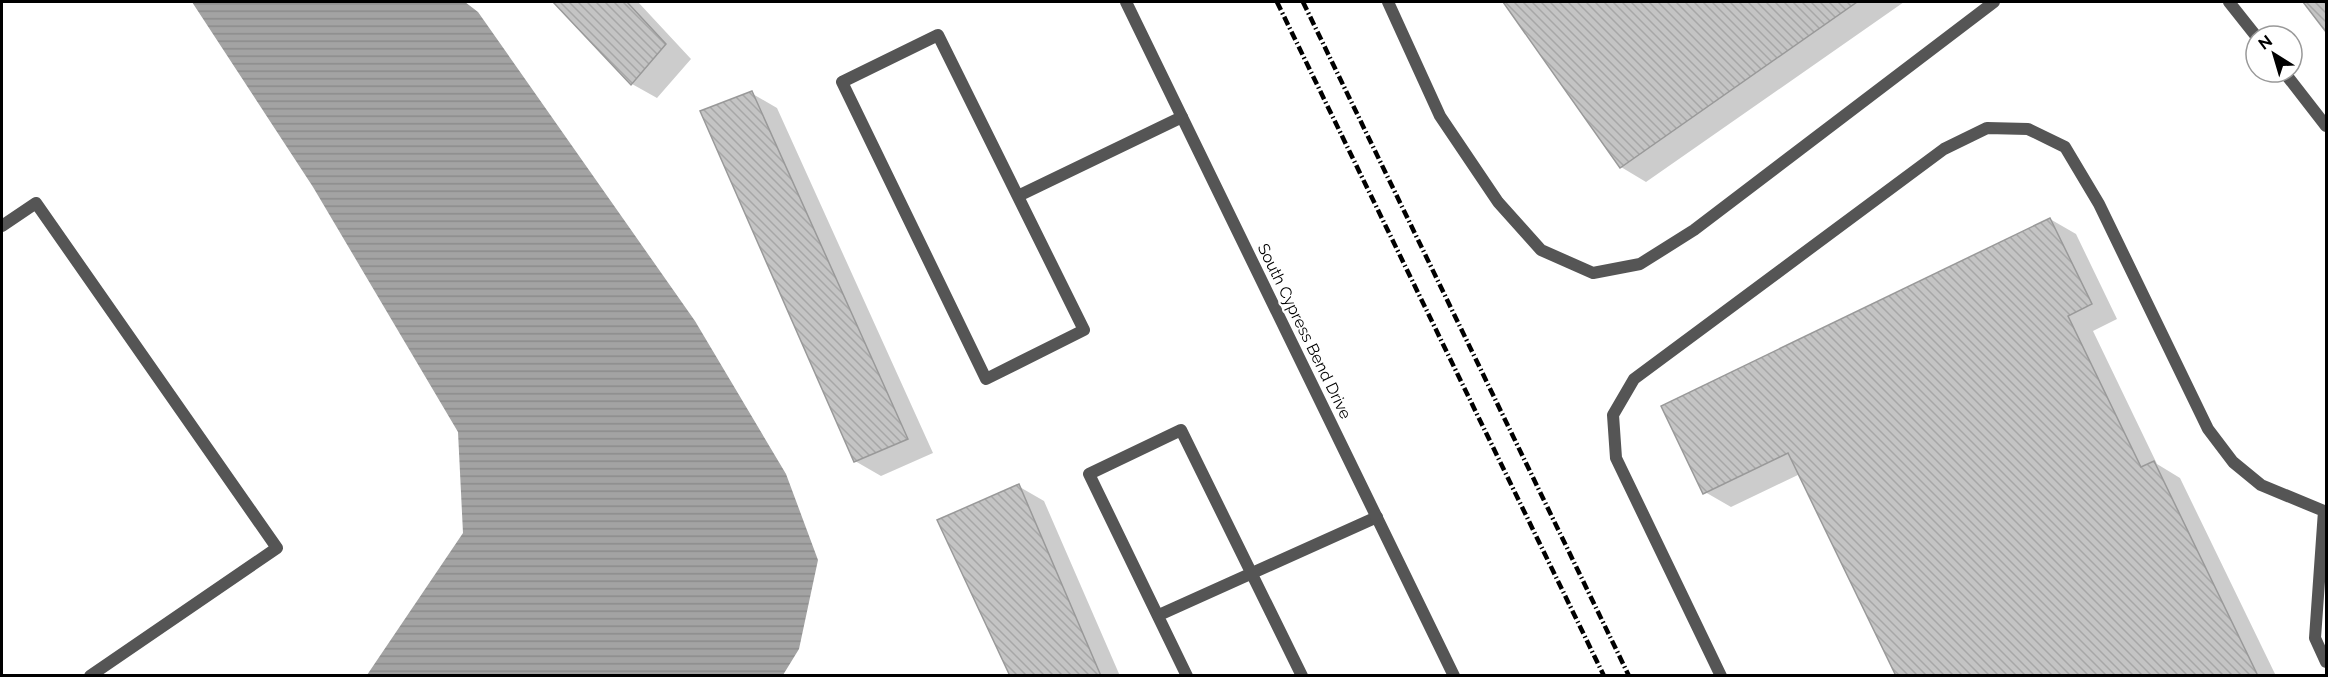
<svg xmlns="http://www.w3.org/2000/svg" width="2328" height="677" viewBox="0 0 2328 677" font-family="Raleway,sans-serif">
	<defs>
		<pattern id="water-rules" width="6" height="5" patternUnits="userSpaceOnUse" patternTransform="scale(1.5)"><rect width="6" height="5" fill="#a3a3a3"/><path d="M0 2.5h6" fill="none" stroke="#8b8b8b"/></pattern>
		<pattern id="building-back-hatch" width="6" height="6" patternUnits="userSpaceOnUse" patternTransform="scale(1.5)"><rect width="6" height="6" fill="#c4c4c4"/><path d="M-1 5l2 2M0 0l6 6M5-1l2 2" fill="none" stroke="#a7a7a7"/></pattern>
	</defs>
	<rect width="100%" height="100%" fill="#fff"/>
	<path fill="url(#water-rules)" d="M192 2H465L478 12 695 321 786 474 818 560 799 649 783 675H367L463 533 458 432 313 187Z"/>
	<path fill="#0003" d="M555 2H638L691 59 657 98 632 84Z
		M1505 2H1904L1646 182 1621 167Z
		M2305 2H2326V30Z
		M751 93 777 108 933 453 881 476 855 461Z
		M2050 219 2076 234 2117 319 2093 331 2157 464 2180 478 2276 676H1897L1800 474 1731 507 1705 492Z
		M1018 486 1044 501 1120 676H1011Z"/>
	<path fill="url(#building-back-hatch)" stroke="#999" stroke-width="1.5" d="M553 2H627L666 44 631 85Z
		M1503 2H1857L1620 168Z
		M2303 2H2326V32Z
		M752 91 908 439 854 462 700 111Z
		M2050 218 2092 304 2068 316 2141 467 2154 461 2258 676H1896L1788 453 1703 494 1661 406Z
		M1019 484 1101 676H1010L937 520Z"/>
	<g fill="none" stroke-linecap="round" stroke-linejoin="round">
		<path stroke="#555" stroke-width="12" d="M1388 2 1440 116 1498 202 1541 250 1593 273 1640 264 1694 230 1994 2
			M2229 2 2256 36
			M938 35 1084 330 986 379 842 82Z
			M2284 72 2326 126
			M1018 196 1182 117
			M2 226 36 203 277 548 90 676
			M1159 615 1377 517
			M1187 676 1089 474 1181 430 1302 676
			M1721 676 1616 458 1613 415 1634 379 1944 149 1987 128 2028 129 2065 147 2099 204 2208 429 2233 462 2261 485 2324 511 2315 638 2326 662"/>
		<path stroke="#555" stroke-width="12" d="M1126 2 1454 676
			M2324 511H2326"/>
		<path stroke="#000" stroke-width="4.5" stroke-dasharray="9 3 1.5 3" stroke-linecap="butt" d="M1277 2 1604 676
			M1303 2 1629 676"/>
	</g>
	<g text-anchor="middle" stroke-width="4.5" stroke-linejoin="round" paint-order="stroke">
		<g font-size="16" fill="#000" stroke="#fff">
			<text transform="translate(1305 331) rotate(64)" y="6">South Cypress Bend Drive</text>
		</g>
	</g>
	<rect width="2328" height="677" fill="none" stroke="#000000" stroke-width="6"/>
	<g transform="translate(2274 54) rotate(323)"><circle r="28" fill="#ffffff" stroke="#999999" stroke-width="1.5"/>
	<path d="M0-4.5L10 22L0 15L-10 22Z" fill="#000000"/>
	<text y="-9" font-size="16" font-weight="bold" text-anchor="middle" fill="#000000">N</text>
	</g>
</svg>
